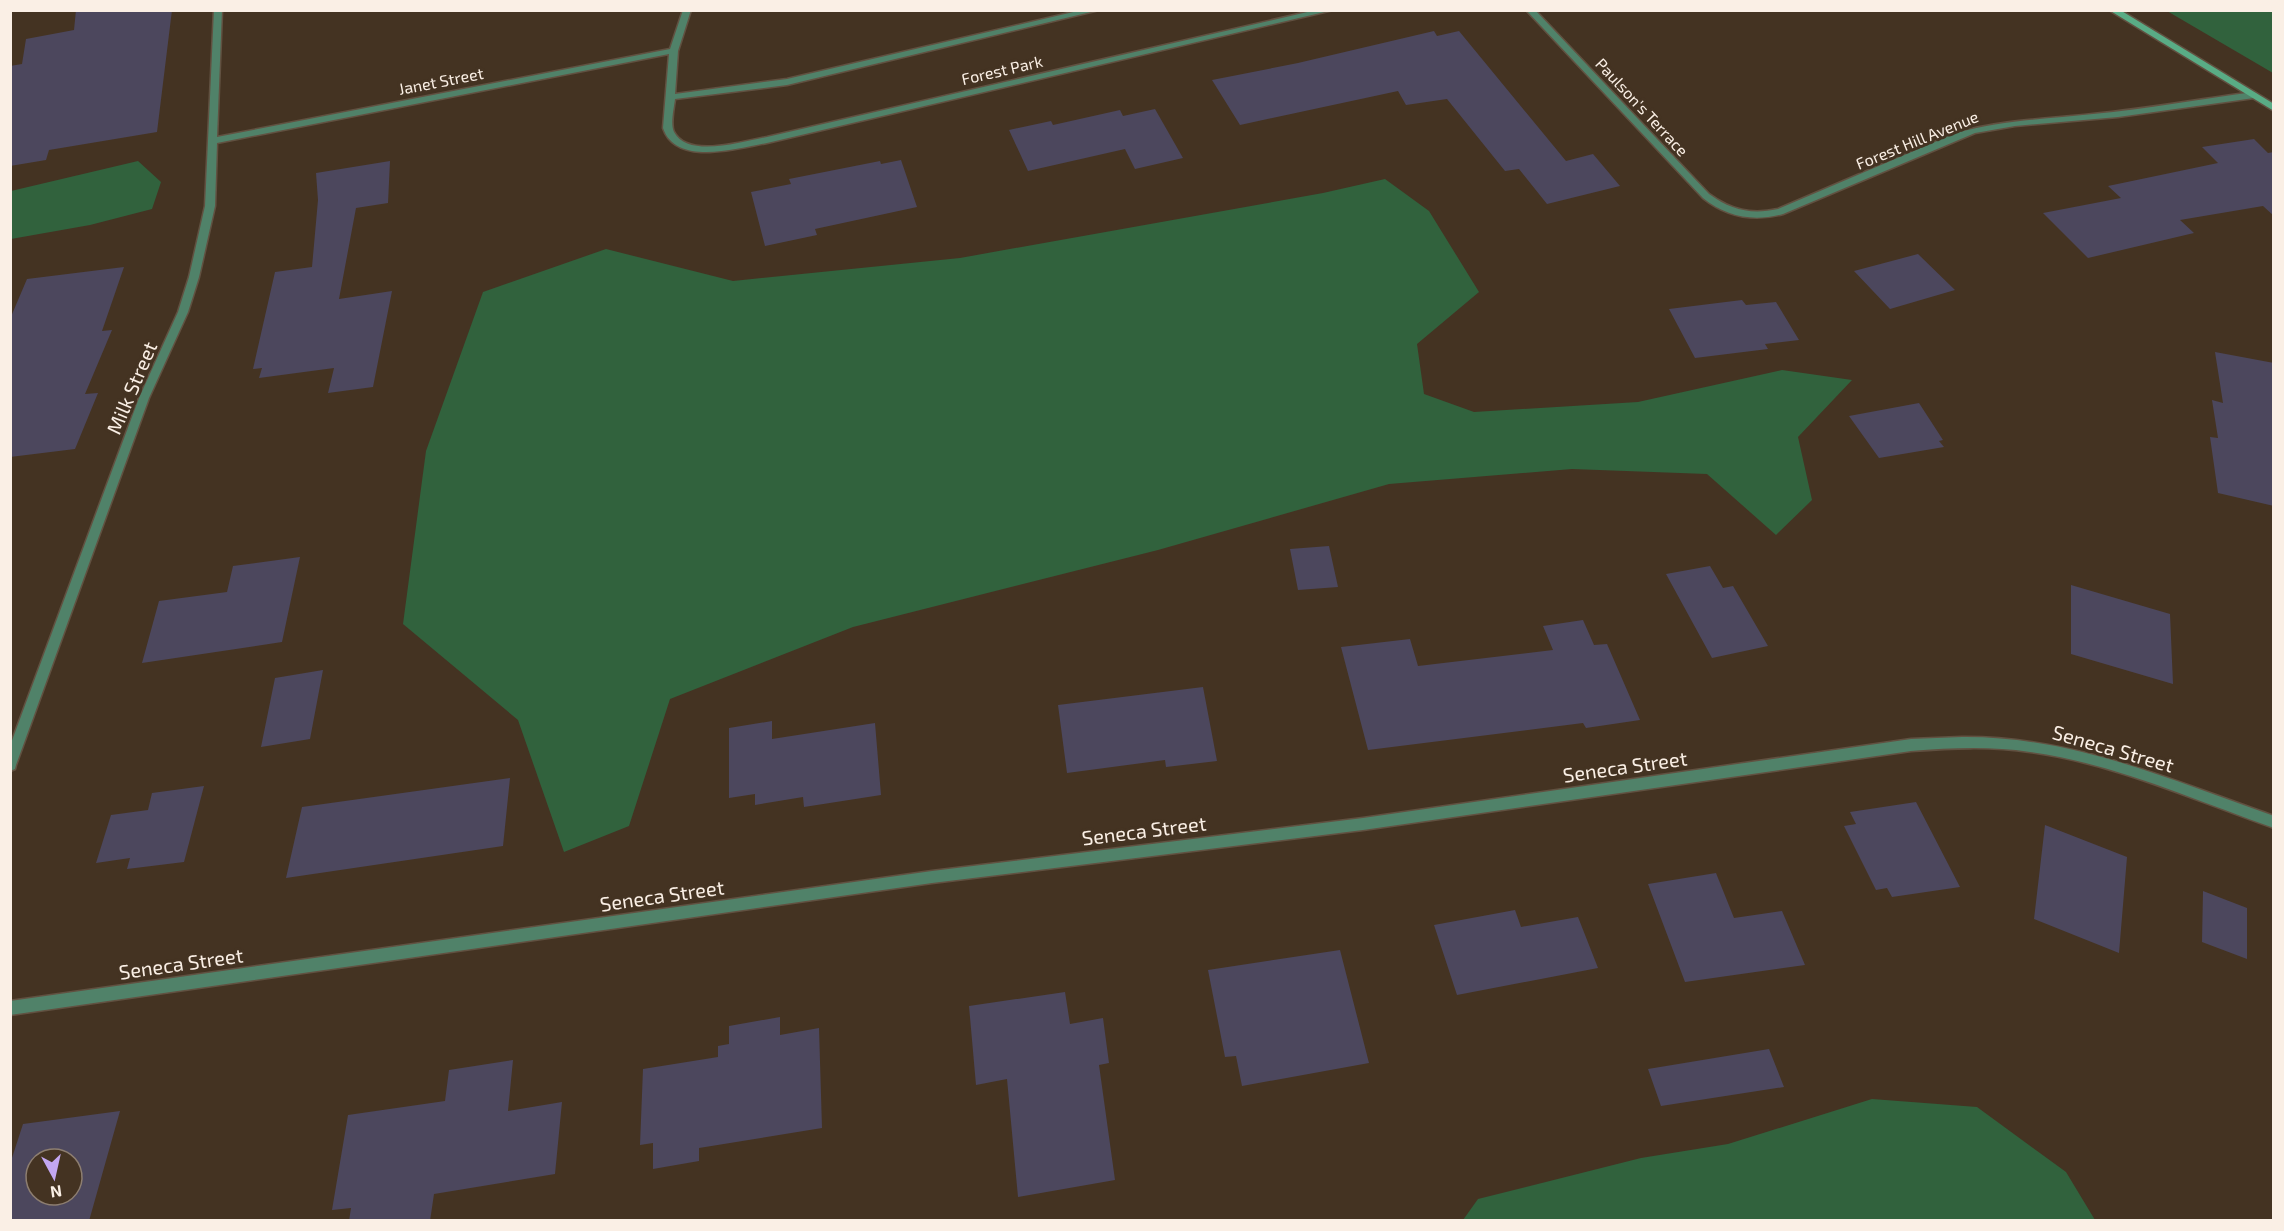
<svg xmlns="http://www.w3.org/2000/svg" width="2284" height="1231" viewBox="0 0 2284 1231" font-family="'Exo 2',sans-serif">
	<rect width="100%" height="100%" fill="#432"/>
	<path fill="#31623d" d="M2167 11H2273V73Z
		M138 161 161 182 152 209 90 225 11 239V191Z
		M1385 179 1429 211 1479 292 1417 344 1424 394 1474 412 1638 402 1782 370 1852 380 1798 437 1812 500 1776 535 1707 474 1572 469 1389 484 1158 550 853 627 670 699 629 826 564 852 518 720 403 624 426 451 483 292 606 249 733 281 960 258 1323 193Z
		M1872 1099 1977 1107 2066 1172 2095 1220H1463L1478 1199 1641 1158 1728 1144Z"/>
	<path fill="#4c475d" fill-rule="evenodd" d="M76 10H172L157 132 49 150 46 160 10 166V66L22 64 26 39 74 30Z
		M1434 31 1437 36 1459 31 1566 161 1593 154 1620 186 1547 204 1519 169 1505 171 1447 99 1406 105 1398 91 1240 125 1212 80 1298 63Z
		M1155 109 1183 158 1135 169 1125 149 1028 171 1009 130 1051 121 1053 125 1120 110 1123 116Z
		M2254 139 2268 153 2274 152V216L2263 206 2180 220 2194 233 2088 258 2043 213 2121 198 2108 186 2218 163 2202 147Z
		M901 160 917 207 815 229 817 235 765 246 751 192 791 184 789 179 880 161 881 164Z
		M390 161 388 203 356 208 339 299 392 291 373 387 328 393 334 368 259 378 262 368 253 369 275 272 312 267 318 200 316 173Z
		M1918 254 1955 290 1890 309 1854 271Z
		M124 267 102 331 112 330 85 394 98 393 75 449 10 457V319L27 279Z
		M1742 300 1746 305 1776 302 1799 340 1765 344 1768 349 1695 358 1669 309Z
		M2215 352 2274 363V506L2218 493 2210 437 2218 438 2212 400 2223 403Z
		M1919 403 1943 440 1939 441 1944 447 1879 458 1849 416Z
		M1329 546 1338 587 1298 590 1290 549Z
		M300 557 282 642 142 663 159 601 227 592 233 566Z
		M1710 566 1723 588 1733 586 1768 646 1712 658 1666 574Z
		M2071 585 2170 614 2173 684 2071 654Z
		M1583 620 1594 645 1607 644 1640 720 1586 728 1583 723 1368 750 1341 647 1410 639 1418 666 1553 650 1543 626Z
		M323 670 310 739 261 747 275 678Z
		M1203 687 1217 761 1166 767 1165 760 1067 773 1058 705Z
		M772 721V739L875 723 881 795 804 807 803 797 755 805V794L729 798V728Z
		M510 778 503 846 286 878 302 807Z
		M204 786 184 862 127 869 130 858 96 863 111 815 148 810 152 793Z
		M1916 802 1960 887 1892 897 1887 888 1876 890 1844 826 1856 824 1850 812Z
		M2045 825 2127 857 2119 953 2034 919Z
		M1716 873 1734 918 1782 911 1805 965 1685 982 1648 884Z
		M2203 891 2247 908V959L2202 942Z
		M1515 910 1521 927 1578 917 1598 968 1457 995 1434 925Z
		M1340 950 1369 1063 1242 1086 1236 1056 1225 1057 1208 970Z
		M1065 992 1070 1024 1103 1018 1109 1063 1099 1065 1115 1180 1018 1197 1007 1079 976 1085 969 1006Z
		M780 1017V1035L819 1028 822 1128 699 1148V1161L653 1169V1143L640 1145 643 1069 718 1057V1046L729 1044V1026Z
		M1769 1049 1784 1087 1661 1106 1648 1069Z
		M513 1060 508 1111 562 1102 555 1174 434 1194 430 1221H349L351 1208 332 1210 348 1115 445 1101 449 1070Z
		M120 1111 89 1221H10V1164L23 1124ZM36 1159H72V1195H36Z"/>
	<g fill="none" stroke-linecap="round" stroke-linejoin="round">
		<g stroke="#615141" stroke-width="3">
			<path id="street" d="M214 10H222L217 137 670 49 683 10H691L678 51 675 94 787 79 1082 10H1099L787 85 675 99C674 108 670 124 674 132 688 159 744 141 767 137L1316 10H1333L767 143C738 148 676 167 663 128L669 54 217 143 215 206 199 277 188 312 149 398 16 765 15 769 10 771V746L139 398 178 312 189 277 205 206Z
				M1526 10H1535L1709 194C1731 210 1751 215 1778 209L1956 133C2001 120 2047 119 2093 114 2147 109 2200 99 2254 92L2258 95 2254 98 2118 117 2015 126 1975 133 1783 214C1753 222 1727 217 1703 198Z
				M1962 737C2073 736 2171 780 2274 816V828C2194 800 2113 763 2030 752 1990 746 1951 748 1911 751L1363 830 932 883 10 1015V1001L932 871 1363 818 1911 739Z"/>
		</g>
		<g stroke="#615141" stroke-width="3">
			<path id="secondary" d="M2109 10H2120L2274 104V111Z"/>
		</g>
		<use href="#street" fill="#508269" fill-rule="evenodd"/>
		<use href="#secondary" fill="#59ac85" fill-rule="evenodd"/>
	</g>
	<g text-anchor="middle" stroke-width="6" stroke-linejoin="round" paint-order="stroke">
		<g font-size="16" fill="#faefe5" stroke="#432">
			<text transform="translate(1002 70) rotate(-13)" y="6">Forest Park</text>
			<text transform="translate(441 81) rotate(-11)" y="6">Janet Street</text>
			<text transform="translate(1642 107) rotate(47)" y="6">Paulson's Terrace</text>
			<text transform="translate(1917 140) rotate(-22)" y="6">Forest Hill Avenue</text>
		</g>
		<g font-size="20" fill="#faefe5" stroke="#432">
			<text transform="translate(132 388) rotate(-67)" y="7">Milk Street</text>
			<text transform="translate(2113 749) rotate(16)" y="7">Seneca Street</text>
			<text transform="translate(1625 767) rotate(-8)" y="7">Seneca Street</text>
			<text transform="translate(1144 831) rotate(-7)" y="7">Seneca Street</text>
			<text transform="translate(662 896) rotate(-8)" y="7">Seneca Street</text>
			<text transform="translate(181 964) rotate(-8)" y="7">Seneca Street</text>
		</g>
	</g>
	<rect width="2284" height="1231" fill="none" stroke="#faefe5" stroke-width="24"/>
	<g transform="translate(54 1177) rotate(172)"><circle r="28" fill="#443322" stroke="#8d7e70" stroke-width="1.5"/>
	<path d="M0-4.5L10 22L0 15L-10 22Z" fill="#c3a7f2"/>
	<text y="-9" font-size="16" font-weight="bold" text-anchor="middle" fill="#faefe5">N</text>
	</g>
</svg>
